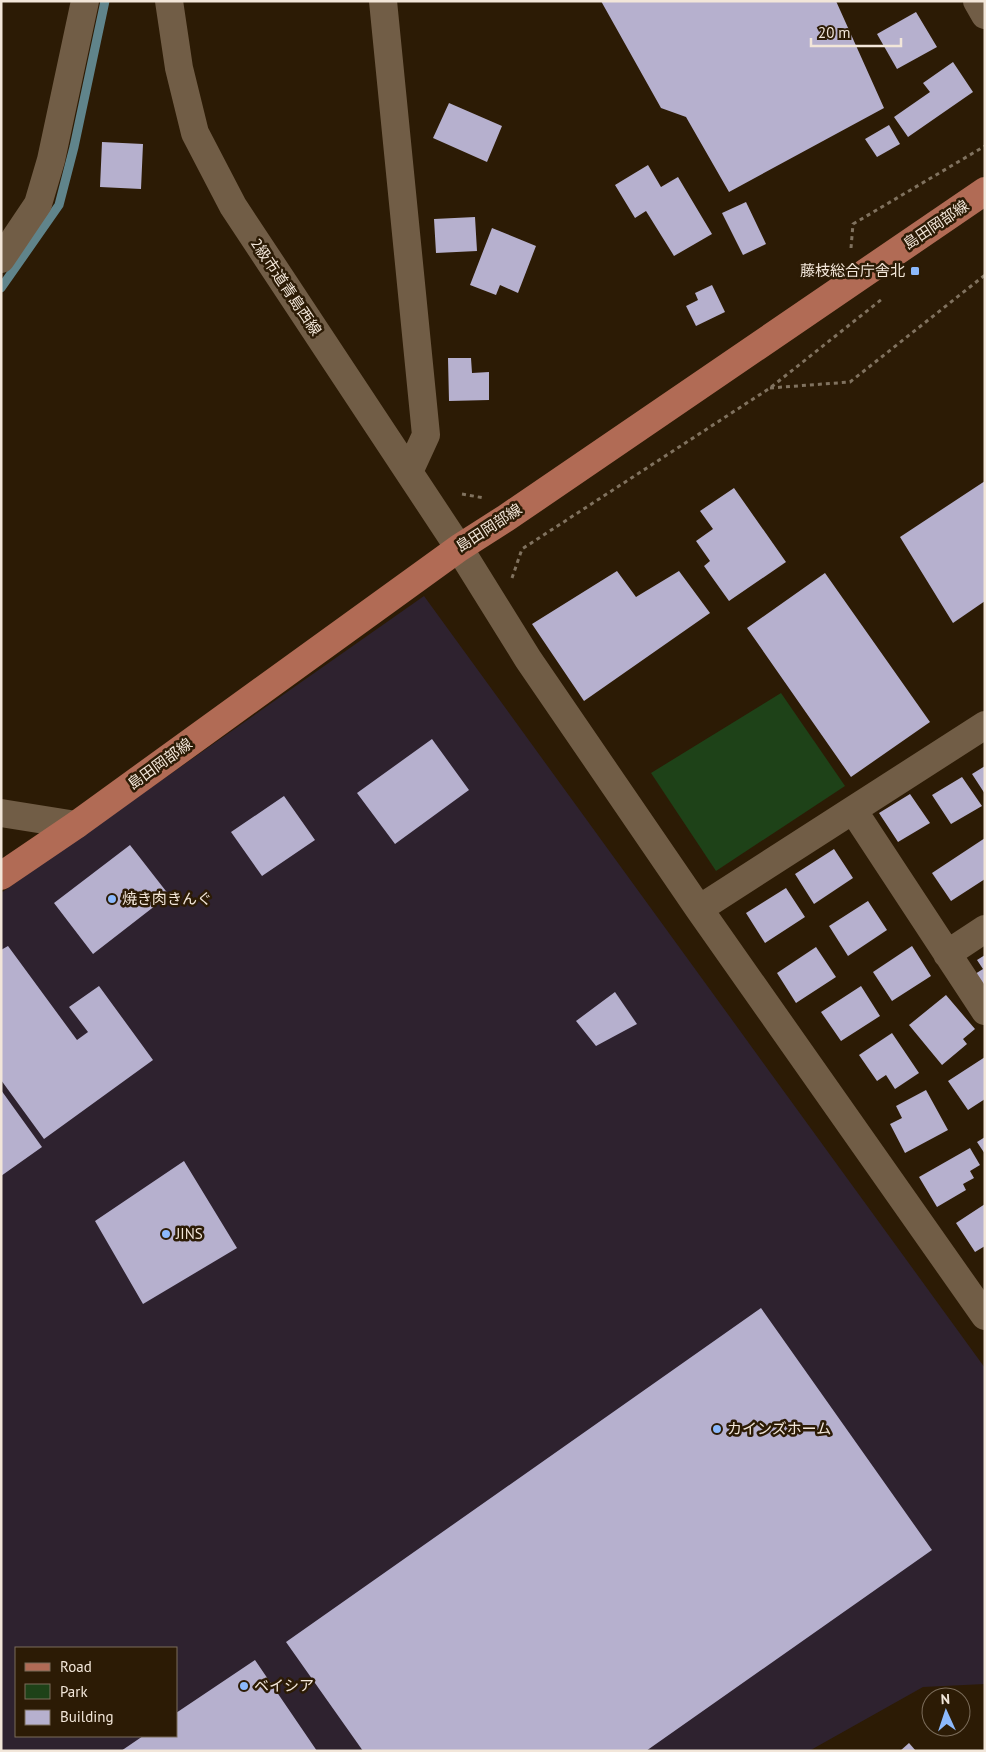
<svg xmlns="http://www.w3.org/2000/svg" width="986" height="1752" viewBox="0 0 986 1752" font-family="'PT Sans','Noto Sans JP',sans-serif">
	<rect width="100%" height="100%" fill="#2c1b05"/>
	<path fill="#2e222f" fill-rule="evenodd" d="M424 596 985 1368V1684L923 1687 809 1751H1V893ZM16 1648H176V1736H16Z"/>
	<path fill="#1e4218" d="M781 693 845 786 716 871 651 773Z"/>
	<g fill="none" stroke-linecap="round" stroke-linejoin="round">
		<path stroke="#60848b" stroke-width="9" d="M1 288 59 205 74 147 105 1"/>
	</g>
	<path fill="#b6b0ce" d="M601 1H836L884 108 729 192 686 117 661 108Z
		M916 12 937 47 897 69 877 34Z
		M953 62 973 92 908 137 894 117 930 92 923 83Z
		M449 103 502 126 487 162 433 138Z
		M889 125 900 144 877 157 865 139Z
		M102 142 143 144 141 189 100 187Z
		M648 165 661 187 678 177 712 234 674 256 646 211 635 218 615 185Z
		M746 202 766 244 743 255 722 213Z
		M475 217 477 251 436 253 434 219Z
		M492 228 536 246 518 293 500 285 496 295 470 285Z
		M712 285 725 312 696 326 686 306 698 300 695 293Z
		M448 358H471L472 373 489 372V400L449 401Z
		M985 481V601L953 623 900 537Z
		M734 488 786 562 729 601 704 566 710 561 696 541 713 529 700 511Z
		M617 571 636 597 679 571 710 613 584 701 532 624Z
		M825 573 930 722 851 777 747 628Z
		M432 739 469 790 395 844 357 793Z
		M985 766V794L972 774Z
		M962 777 982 806 951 824 932 795Z
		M910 794 930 823 898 842 879 813Z
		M284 796 315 840 262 876 231 832Z
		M985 838V879L951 901 932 873Z
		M130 845 169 895 93 954 54 903Z
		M834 849 853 878 814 904 795 874Z
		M786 888 805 917 765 943 746 913Z
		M868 901 887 930 848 956 829 926Z
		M8 946 77 1040 88 1032 69 1007 99 986 153 1060 44 1139 1 1080V950Z
		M912 946 931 976 892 1001 873 972Z
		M816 947 836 977 796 1003 777 973Z
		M985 955V990L975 974 983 969 977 960Z
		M861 986 880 1016 841 1041 821 1012Z
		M615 992 637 1024 596 1046 576 1021Z
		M946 995 975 1029 963 1039 967 1044 942 1065 909 1025Z
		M892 1033 919 1073 895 1089 886 1075 877 1081 859 1055Z
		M985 1057V1099L968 1110 948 1081Z
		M1 1090 42 1147 1 1176Z
		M926 1090 948 1130 905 1153 890 1124 902 1118 896 1106Z
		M985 1137V1154L977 1142Z
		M970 1148 980 1165 970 1171 974 1178 963 1184 966 1190 937 1207 919 1177Z
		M184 1161 237 1248 143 1304 95 1221Z
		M985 1204V1246L975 1252 956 1223Z
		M761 1308 932 1550 646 1751H363L286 1642Z
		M255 1660 317 1751H121L143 1736H176V1713Z
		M909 1743 916 1751H900Z"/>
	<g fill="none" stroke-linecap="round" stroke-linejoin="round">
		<path stroke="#80725f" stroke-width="3" stroke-dasharray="4 4" stroke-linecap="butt" d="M851 248 853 224 985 146
			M770 388 850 382 985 275
			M462 494 484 498
			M512 578 522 549 770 388 882 299"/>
		<path stroke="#715d46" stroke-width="28" d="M169 1 179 68 195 133 233 206 459 548 528 659 699 909 985 1316
			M383 1 426 435 409 472
			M977 1 985 15
			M1 259 38 204 51 160 85 1
			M853 810 985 1011
			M1 813 76 825
			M699 909 985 725
			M947 954 985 929"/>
		<path stroke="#b16b55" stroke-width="28" d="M1 876 76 825 459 548 506 518 985 191"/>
	</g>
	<g fill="#8cb9fc" stroke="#2c1b05" stroke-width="2">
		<rect x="910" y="266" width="10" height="10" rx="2.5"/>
		<circle cx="112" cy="899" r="5"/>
		<circle cx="166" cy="1234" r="5"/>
		<circle cx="717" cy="1429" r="5"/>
		<circle cx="244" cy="1686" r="5"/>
	</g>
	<g text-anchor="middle" stroke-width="5" stroke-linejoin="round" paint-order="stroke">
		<g font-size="15" fill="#f2e6d9" stroke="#2c1b05">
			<text transform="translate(936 225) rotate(-34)" y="5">島田岡部線</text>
			<text transform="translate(286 287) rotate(56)" y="5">2級市道青島西線</text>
			<text transform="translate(489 528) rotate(-33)" y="5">島田岡部線</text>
			<text transform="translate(160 764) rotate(-36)" y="5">島田岡部線</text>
		</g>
		<g font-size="15" fill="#f2e6d9" stroke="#2c1b05" text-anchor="start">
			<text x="905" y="276" text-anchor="end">藤枝総合庁舎北</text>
			<text x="122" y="904">焼き肉きんぐ</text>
			<text x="176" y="1239">JINS</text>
			<text x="727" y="1434">カインズホーム</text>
			<text x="254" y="1691">ベイシア</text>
		</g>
	</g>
	<rect width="986" height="1752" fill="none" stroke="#f2e6d9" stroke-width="5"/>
	<rect x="15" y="1647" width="162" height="90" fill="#2c1b05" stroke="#7b6c5a"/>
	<rect x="25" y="1663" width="25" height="8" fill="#b16b55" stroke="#7b6c5a"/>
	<text x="60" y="1672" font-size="15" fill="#f2e6d9">Road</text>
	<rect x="25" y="1684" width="25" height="15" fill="#1e4218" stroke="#7b6c5a"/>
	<text x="60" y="1697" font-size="15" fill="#f2e6d9">Park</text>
	<rect x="25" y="1710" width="25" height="15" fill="#b6b0ce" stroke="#7b6c5a"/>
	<text x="60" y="1722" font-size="15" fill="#f2e6d9">Building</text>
	<g transform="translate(946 1712) rotate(357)"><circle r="24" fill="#2c1b05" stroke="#7b6c5a"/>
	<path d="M0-4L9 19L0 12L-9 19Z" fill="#8cb9fc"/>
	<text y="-8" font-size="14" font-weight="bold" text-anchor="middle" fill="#f2e6d9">N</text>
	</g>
	<path d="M811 38v8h90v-8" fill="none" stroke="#f2e6d9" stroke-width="2.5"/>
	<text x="818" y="38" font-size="15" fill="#f2e6d9" stroke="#2c1b05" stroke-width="4" paint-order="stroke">20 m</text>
</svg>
